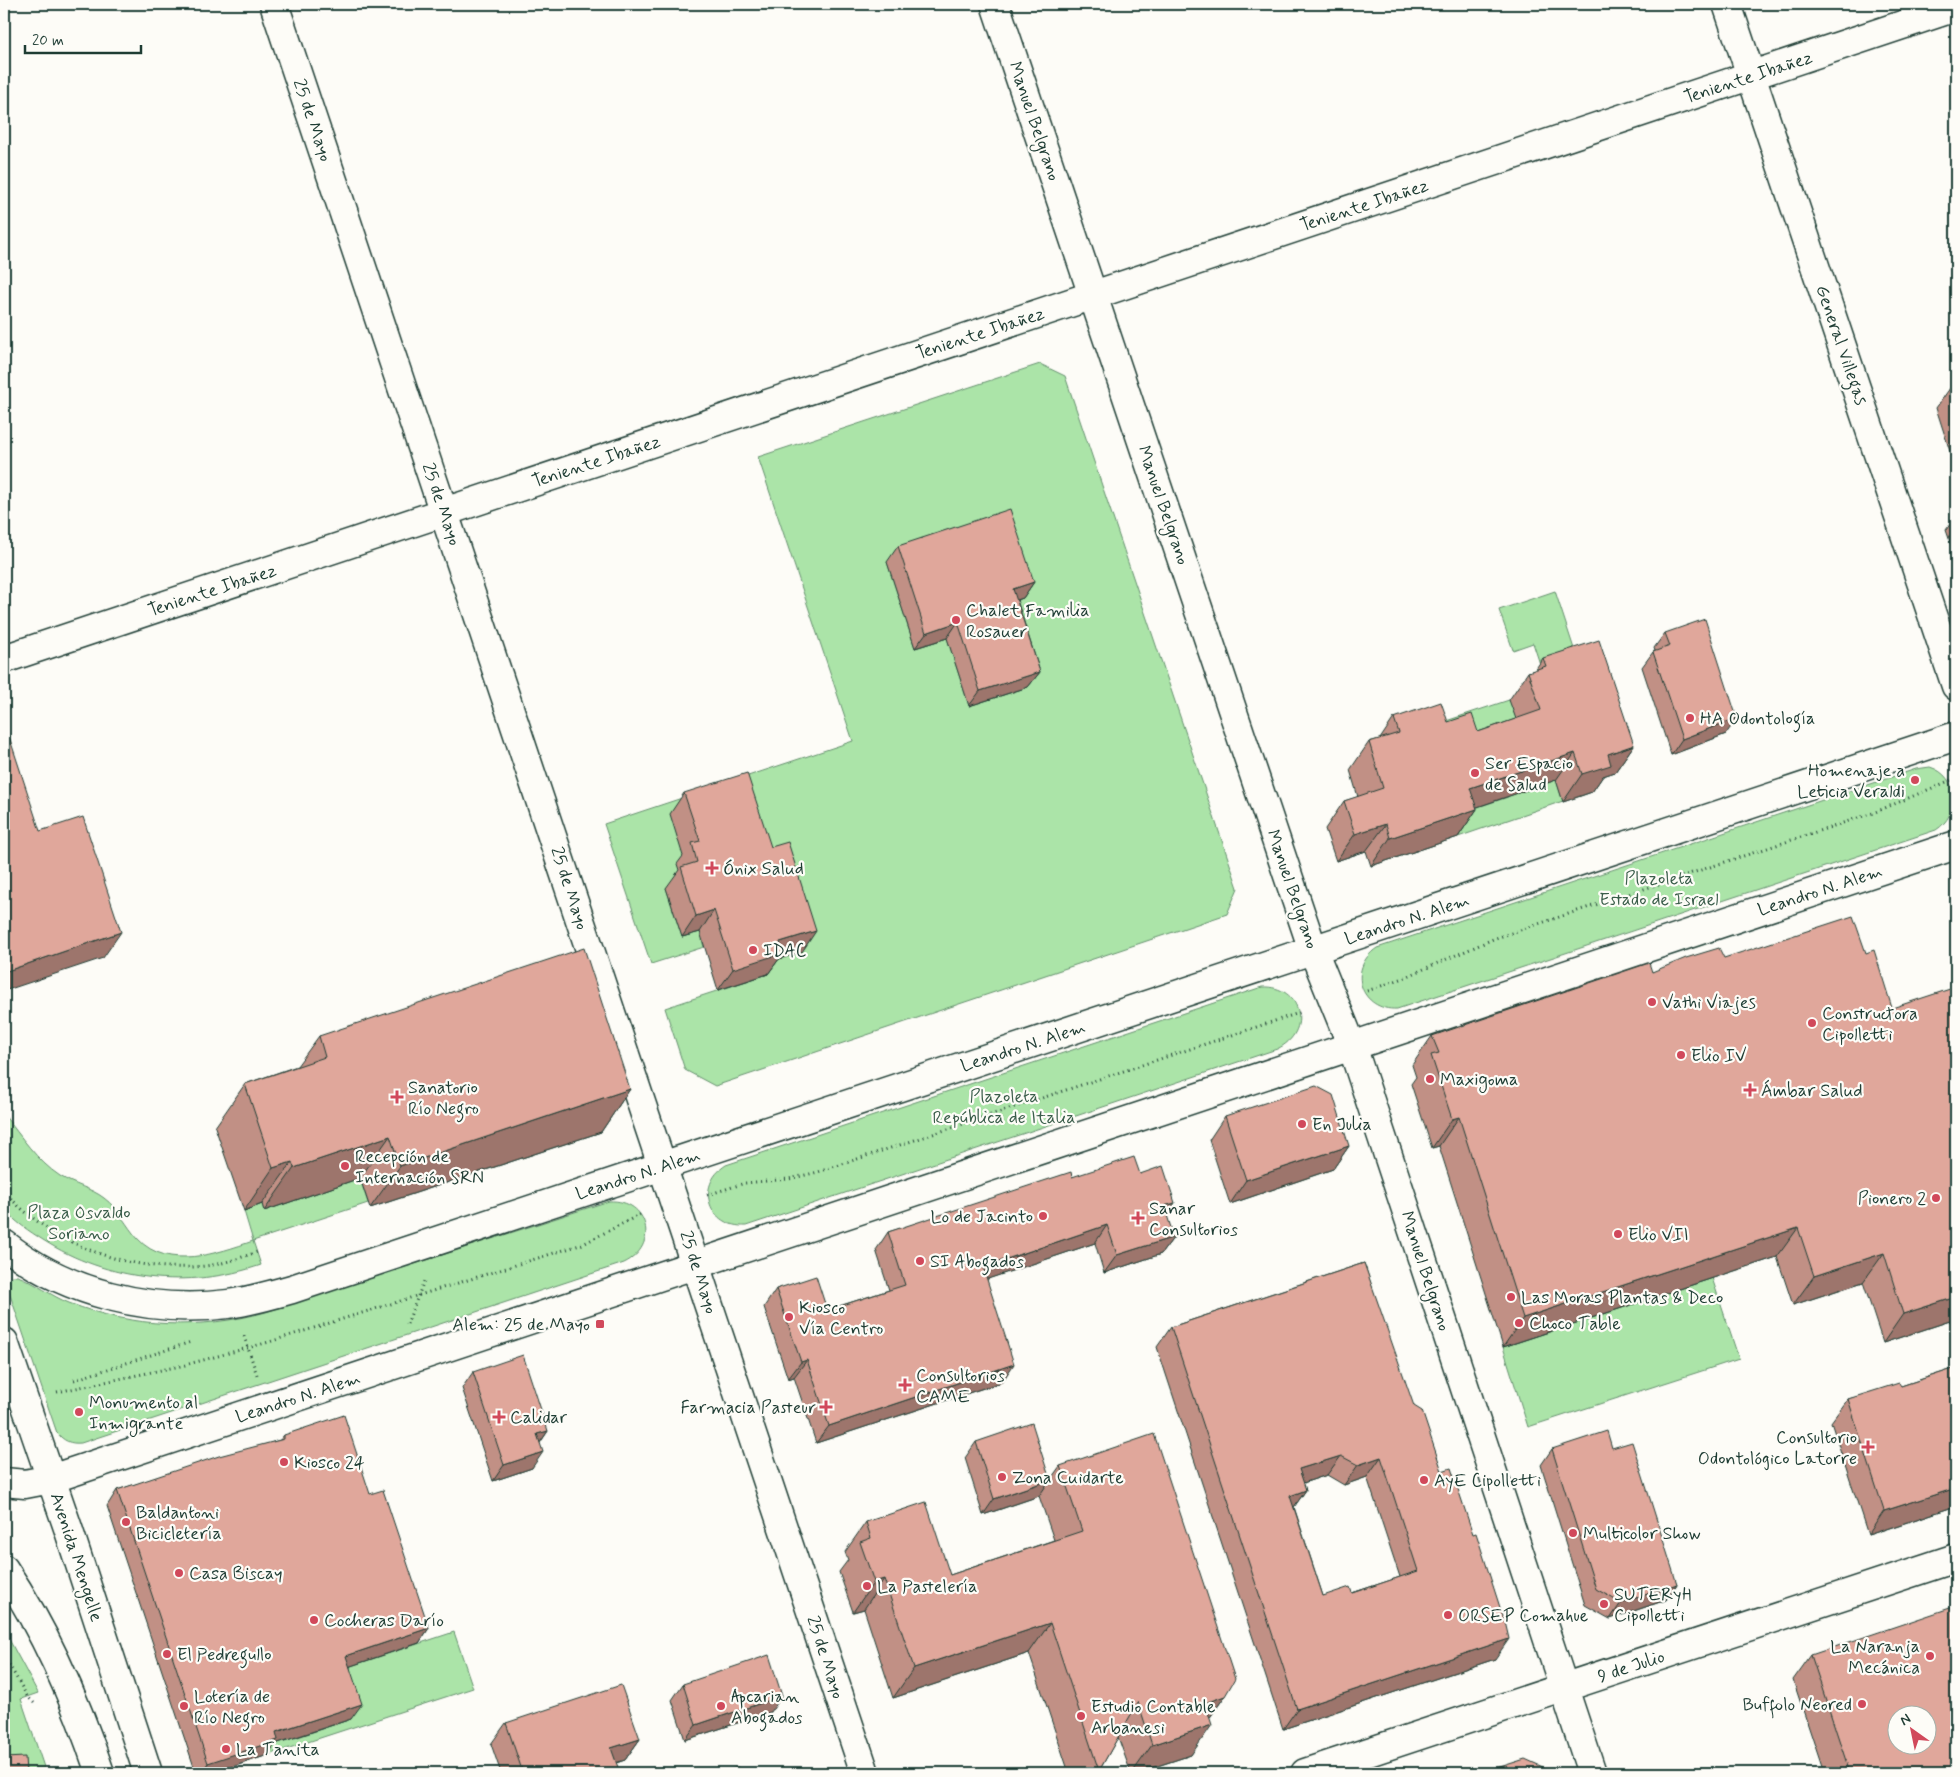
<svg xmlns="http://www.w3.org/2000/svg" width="1960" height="1777" viewBox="0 0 1960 1777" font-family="Mynerve,sans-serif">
	<rect width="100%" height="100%" fill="#fdfcf7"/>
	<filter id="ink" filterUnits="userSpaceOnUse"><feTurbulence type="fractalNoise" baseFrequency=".02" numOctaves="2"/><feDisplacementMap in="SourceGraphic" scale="10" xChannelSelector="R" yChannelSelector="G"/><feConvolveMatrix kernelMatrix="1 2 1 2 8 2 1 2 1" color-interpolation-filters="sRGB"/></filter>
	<g filter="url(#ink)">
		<path fill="#abe4a8" stroke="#65906e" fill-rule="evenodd" d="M1040 364 1065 376 1238 888 1227 914 715 1086 685 1070 665 1008 768 974 685 862 680 874 666 888 682 937 719 925 702 940 704 947 651 964 604 824 853 741 758 457ZM936 545 1023 598 1002 605 969 706 947 638 915 648 887 562Z
			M1555 591 1580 667 1545 679 1533 643 1513 650 1499 610Z
			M1529 699 1563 801 1458 837 1475 808 1508 797 1506 791 1422 729 1509 700Z
			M1930 767C1960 776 1960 815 1936 830L1397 1009C1361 1011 1346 969 1377 948L1916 769Z
			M1262 987C1302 985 1313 1032 1277 1049L746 1226C709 1228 694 1186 726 1165Z
			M4 1115C21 1136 37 1161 60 1176 74 1185 91 1188 104 1198 119 1209 126 1226 138 1239 168 1271 218 1253 253 1241L244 1211 262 1204 264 1211 358 1173 368 1203 253 1241 261 1265C189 1290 107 1281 43 1240 29 1231 15 1222 4 1209Z
			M609 1201C649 1199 660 1246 624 1263L81 1443C70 1444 64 1441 57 1433L7 1286 9 1279 13 1276H18C36 1283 51 1296 69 1303 134 1328 200 1330 266 1312Z
			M1712 1278 1739 1359 1528 1427 1503 1347Z
			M4 1630 38 1693 21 1699 46 1773H4Z
			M454 1632 473 1688 268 1755 249 1699 295 1738 351 1719 336 1671Z"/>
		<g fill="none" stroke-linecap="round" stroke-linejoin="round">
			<g stroke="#1f3d34" stroke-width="31">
				<path id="minor" d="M274 4 865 1773
					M995 4 1313 950 1352 1046 1592 1773
					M1727 4 1956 686
					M4 659 1956 7
					M1305 1773 1956 1558"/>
			</g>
			<g stroke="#1f3d34" stroke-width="31">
				<path id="major" d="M4 1244C65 1293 151 1314 228 1304 250 1301 271 1295 292 1289L1956 736
					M4 1342 68 1528 148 1773
					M4 1482 25 1484 51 1479 1956 845
					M4 1569C47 1633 76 1701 100 1773"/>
			</g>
			<path stroke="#1f3d34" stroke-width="3" stroke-dasharray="1 4" stroke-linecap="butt" d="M1367 991 1401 979 1493 939 1873 813 1956 778
				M4 1191C52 1246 133 1274 205 1266 223 1264 240 1258 257 1252
				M707 1195 745 1183 789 1179 818 1172 1302 1012
				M407 1324 424 1281
				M244 1336 257 1375
				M74 1380 191 1342
				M57 1392 185 1365 269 1342 583 1244 643 1213
				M4 1656 27 1696 36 1705"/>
			<use href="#minor" stroke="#fdfcf7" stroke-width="28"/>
			<use href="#major" stroke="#fdfcf7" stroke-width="28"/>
		</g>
		<path fill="#c19085" stroke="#1f3d34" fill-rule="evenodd" d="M1956 380V470L1936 408 1955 381Z
			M1956 516V559L1946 530Z
			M898 546 1034 582 1023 598 1017 600 1040 672 1028 687 969 706 947 638 915 648 887 562Z
			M1665 633 1726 734 1671 755 1642 667 1653 652 1655 651 1654 648Z
			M1543 658 1634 745 1615 772 1603 776 1592 792 1563 802 1556 780 1476 807 1477 809 1458 837 1371 866 1366 851 1336 861 1325 829 1344 801 1358 797 1350 770 1369 742 1380 739 1394 718 1448 722 1478 732 1516 719 1509 700 1528 672 1535 670Z
			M684 793 802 952 779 959 768 974 718 990 700 932 682 937 666 888 679 870 677 864 683 856 670 814Z
			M1724 958 1956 1319 1883 1343 1863 1282 1793 1305 1777 1257 1503 1347 1439 1146 1432 1148 1411 1084 1416 1077 1412 1065 1432 1036 1652 972Z
			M319 1036 630 1089 601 1132 370 1208 360 1178 264 1211 262 1204 244 1211 215 1127 245 1084 297 1066Z
			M1225 1116 1349 1146 1333 1169 1230 1204 1209 1140Z
			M1140 1174 1166 1215 1174 1237 1161 1254 1104 1273 1095 1243 987 1279 1002 1382 816 1443 794 1377 788 1379 764 1307 776 1289 827 1310 889 1290 876 1250 888 1232 1072 1177Z
			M1364 1263 1495 1659 1283 1729 1157 1347 1171 1327ZM1327 1475 1344 1485 1367 1477 1400 1577 1352 1593 1323 1596 1294 1507 1306 1490 1303 1483Z
			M1956 1368V1506L1868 1535 1831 1422 1848 1399 1901 1386Z
			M473 1372 548 1431 540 1443 532 1468 493 1481 462 1388Z
			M284 1435 370 1494 429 1628 419 1643 350 1666 351 1719 275 1744 268 1755 214 1773H196L107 1506 117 1490 280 1440Z
			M976 1442 1050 1480 1060 1466 1225 1696 1210 1717 1191 1755 1136 1773H1131L1118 1737 1098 1773H1069L1029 1653 893 1698 864 1609 853 1612 839 1572 848 1560 845 1552 866 1522 950 1575 1054 1540 1039 1496 983 1515 965 1458Z
			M1612 1448 1677 1584 1666 1600 1610 1619 1585 1605 1541 1465 1552 1449Z
			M1811 1655 1956 1773H1824L1793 1680Z
			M683 1684 771 1712 685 1740 672 1700Z
			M506 1723 640 1739 625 1760 616 1763 620 1773H501L491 1744Z"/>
		<path fill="#9d756c" stroke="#1f3d34" d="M1034 582 1023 598 1002 605 1013 589Z
			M958 622 947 638 915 648 926 633Z
			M1040 672 1028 687 969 706 980 691Z
			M1737 718 1726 734 1671 755 1682 739Z
			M1634 745 1615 772 1603 776 1592 792 1563 802 1582 774 1608 754Z
			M1575 753 1556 780 1451 816 1470 788Z
			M1477 809 1458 837 1371 866 1390 838Z
			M1386 824 1366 851 1336 861 1355 834Z
			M714 910 700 932 682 937 696 916Z
			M816 931 802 952 779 959 768 974 718 990 733 969 780 942Z
			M121 932 103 958 4 991V972Z
			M630 1089 601 1132 370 1208 400 1166Z
			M1459 1117 1439 1146 1432 1148 1452 1119Z
			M390 1136 360 1178 264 1211 294 1168Z
			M1349 1146 1333 1169 1230 1204 1246 1180Z
			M292 1162 262 1204 244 1211 273 1168Z
			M1175 1203 1163 1220 1164 1206Z
			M1107 1225 1095 1243 970 1285 983 1267Z
			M1798 1228 1777 1257 1503 1347 1523 1318Z
			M1174 1237 1161 1254 1104 1273 1117 1255Z
			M1884 1253 1863 1282 1793 1305 1814 1276Z
			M1956 1297V1319L1883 1343 1903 1314Z
			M807 1360 794 1377 788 1379 801 1362Z
			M1014 1364 1002 1382 816 1443 829 1426Z
			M548 1431 537 1447V1434Z
			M543 1452 532 1468 493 1481 504 1465Z
			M1341 1456 1327 1475 1285 1489 1299 1469Z
			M1381 1457 1367 1477 1344 1485 1358 1465Z
			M1050 1480 1039 1496 983 1515 994 1499Z
			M1956 1488V1506L1868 1535 1884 1511Z
			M1306 1490 1292 1510 1290 1496Z
			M884 1579 864 1609 853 1612 874 1582Z
			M1677 1584 1666 1600 1610 1619 1621 1603Z
			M1050 1623 1029 1653 893 1698 914 1668Z
			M429 1628 419 1643 336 1671 346 1656Z
			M1509 1639 1495 1659 1283 1729 1297 1709Z
			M782 1696 771 1712 685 1740 696 1725Z
			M1225 1696 1204 1726 1205 1703Z
			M362 1704 351 1719 275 1744 268 1755 214 1773H201L208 1763 276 1732Z
			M1212 1725 1191 1755 1136 1773H1132L1152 1745Z
			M640 1739 625 1760 597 1769 611 1748Z"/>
		<path fill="#e0a79b" stroke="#1f3d34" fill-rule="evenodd" d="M1010 509 1034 582 1013 589 1040 672 980 691 958 622 926 633 898 546Z
			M1705 619 1737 718 1682 739 1653 652 1670 646 1665 633Z
			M1599 640 1634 745 1608 754 1611 765 1582 774 1575 753 1470 788 1477 809 1390 838 1386 824 1355 834 1344 801 1383 788 1369 742 1399 733 1394 718 1441 702 1448 722 1472 714 1478 732 1541 710 1528 672 1546 666 1543 658Z
			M4 721 40 831 83 817 121 932 4 972Z
			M747 773 771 847 788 842 816 931 780 942 783 953 733 969 714 910 696 916 681 867 697 862 692 843 700 841 684 793Z
			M1853 916 1866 953 1874 950 1892 1008 1956 987V1297L1903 1314 1884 1253 1814 1276 1798 1228 1523 1318 1459 1117 1452 1119 1431 1055 1439 1053 1432 1036 1649 963 1652 972 1686 958 1719 948 1724 958Z
			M584 948 630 1089 400 1166 390 1136 294 1168 292 1162 273 1168 245 1084 325 1057 319 1036Z
			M1316 1086 1333 1095 1349 1146 1246 1180 1225 1116Z
			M1134 1157 1140 1174 1163 1166 1175 1203 1164 1206 1174 1237 1117 1255 1107 1225 983 1267 1014 1364 829 1426 807 1360 801 1362 776 1289 816 1276 827 1310 905 1285 888 1232 1071 1172 1072 1177Z
			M1364 1263 1414 1406 1422 1411 1442 1471 1451 1468 1473 1534 1476 1533 1506 1626 1509 1639 1297 1709 1171 1327ZM1341 1456 1358 1465 1381 1457 1418 1571 1352 1593 1350 1587 1323 1596 1290 1496 1306 1490 1299 1469Z
			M523 1355 548 1431 537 1434 543 1452 504 1465 473 1372Z
			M1956 1368V1488L1884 1511 1848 1399 1899 1383 1901 1386Z
			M344 1415 370 1494 383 1490 429 1628 346 1656 362 1704 276 1732 278 1740 208 1763 117 1490 219 1456 284 1439V1435Z
			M1032 1423 1050 1480 994 1499 976 1442Z
			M1607 1431 1612 1448 1632 1442 1677 1584 1621 1603 1596 1589 1552 1449Z
			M1154 1434 1235 1679 1225 1696 1205 1703 1212 1725 1152 1745 1138 1702 1099 1771 1050 1623 914 1668 884 1579 874 1582 860 1542 871 1538 866 1522 926 1502 950 1575 1082 1531 1060 1466Z
			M1956 1606V1773H1850L1811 1655ZM1898 1714H1928V1744H1898Z
			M769 1655 782 1696 696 1725 683 1684Z
			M621 1685 640 1739 611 1748 620 1773H523L506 1723Z
			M25 1757 26 1773H4V1758Z
			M1525 1759 1545 1768 1547 1773H1481Z
			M383 1767 385 1773H364Z
			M738 1767 740 1773H719Z"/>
	</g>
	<g fill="#d1495b" stroke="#fdfcf7" stroke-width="2">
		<circle cx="956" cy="620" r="5"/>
		<circle cx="1690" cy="718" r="5"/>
		<circle cx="1475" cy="773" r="5"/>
		<circle cx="1915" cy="780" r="5"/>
		<path d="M709.5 860.5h5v5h5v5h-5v5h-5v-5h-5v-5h5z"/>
		<circle cx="753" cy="950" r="5"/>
		<circle cx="1652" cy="1002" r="5"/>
		<circle cx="1812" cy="1023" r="5"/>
		<circle cx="1681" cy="1055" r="5"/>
		<circle cx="1430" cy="1079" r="5"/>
		<path d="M1747.5 1082.5h5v5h5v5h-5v5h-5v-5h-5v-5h5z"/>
		<path d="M394.5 1089.5h5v5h5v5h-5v5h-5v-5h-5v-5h5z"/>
		<circle cx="1302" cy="1124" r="5"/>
		<circle cx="345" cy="1166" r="5"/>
		<circle cx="1936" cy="1198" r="5"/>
		<circle cx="1043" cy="1216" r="5"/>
		<path d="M1135.5 1210.5h5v5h5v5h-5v5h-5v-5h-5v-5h5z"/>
		<circle cx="1618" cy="1234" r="5"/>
		<circle cx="920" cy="1261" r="5"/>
		<circle cx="1511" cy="1297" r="5"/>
		<circle cx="789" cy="1317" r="5"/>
		<circle cx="1519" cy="1323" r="5"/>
		<rect x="595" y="1319" width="10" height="10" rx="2.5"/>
		<path d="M902.5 1377.5h5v5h5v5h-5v5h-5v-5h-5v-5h5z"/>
		<path d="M823.5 1399.5h5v5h5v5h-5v5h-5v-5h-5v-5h5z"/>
		<circle cx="79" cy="1412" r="5"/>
		<path d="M496.5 1409.5h5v5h5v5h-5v5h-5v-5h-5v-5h5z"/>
		<path d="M1865.5 1439.5h5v5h5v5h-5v5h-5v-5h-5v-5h5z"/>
		<circle cx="284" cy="1462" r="5"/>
		<circle cx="1002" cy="1477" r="5"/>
		<circle cx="1424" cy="1480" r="5"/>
		<circle cx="126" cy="1522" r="5"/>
		<circle cx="1573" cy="1533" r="5"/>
		<circle cx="179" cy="1573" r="5"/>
		<circle cx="867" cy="1586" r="5"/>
		<circle cx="1604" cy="1604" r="5"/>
		<circle cx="1448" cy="1615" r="5"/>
		<circle cx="314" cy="1620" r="5"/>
		<circle cx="167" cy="1654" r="5"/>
		<circle cx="1930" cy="1656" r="5"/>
		<circle cx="1862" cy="1704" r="5"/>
		<circle cx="184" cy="1706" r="5"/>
		<circle cx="721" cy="1706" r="5"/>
		<circle cx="1081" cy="1716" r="5"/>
		<circle cx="226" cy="1749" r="5"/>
	</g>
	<g text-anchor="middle" stroke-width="4.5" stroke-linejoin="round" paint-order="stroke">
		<g font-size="18" fill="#1f3d34" stroke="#fdfcf7">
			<text transform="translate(1748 77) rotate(-18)" y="6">Teniente Ibañez</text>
			<text transform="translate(313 120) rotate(71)" y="6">25 de Mayo</text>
			<text transform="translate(1035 121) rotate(71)" y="6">Manuel Belgrano</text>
			<text transform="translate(1364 205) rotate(-18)" y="6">Teniente Ibañez</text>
			<text transform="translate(980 333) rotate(-18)" y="6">Teniente Ibañez</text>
			<text transform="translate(1842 345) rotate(71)" y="6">General Villegas</text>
			<text transform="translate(596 461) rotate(-18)" y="6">Teniente Ibañez</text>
			<text transform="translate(442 504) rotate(71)" y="6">25 de Mayo</text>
			<text transform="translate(1164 505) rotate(71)" y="6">Manuel Belgrano</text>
			<text transform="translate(212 590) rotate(-18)" y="6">Teniente Ibañez</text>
			<text transform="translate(570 888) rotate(72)" y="6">25 de Mayo</text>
			<text transform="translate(1293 889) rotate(71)" y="6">Manuel Belgrano</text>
			<text transform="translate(1820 890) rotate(-18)" y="6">Leandro N. Alem</text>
			<text transform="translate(1407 919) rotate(-18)" y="6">Leandro N. Alem</text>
			<text transform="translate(1023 1046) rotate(-18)" y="6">Leandro N. Alem</text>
			<text transform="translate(638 1174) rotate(-18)" y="6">Leandro N. Alem</text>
			<text transform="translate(1426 1271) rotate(72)" y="6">Manuel Belgrano</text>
			<text transform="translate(699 1272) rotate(72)" y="6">25 de Mayo</text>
			<text transform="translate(298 1397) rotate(-18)" y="6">Leandro N. Alem</text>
			<text transform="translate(77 1557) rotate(72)" y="6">Avenida Mengelle</text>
			<text transform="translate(826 1657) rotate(72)" y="6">25 de Mayo</text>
			<text transform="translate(1631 1666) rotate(-18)" y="6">9 de Julio</text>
		</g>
		<g font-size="18" fill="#1f3d34" stroke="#fdfcf7" text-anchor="start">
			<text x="966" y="616">Chalet Familia<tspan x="966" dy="21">Rosauer</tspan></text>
			<text x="1700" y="724">HA Odontología</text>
			<text x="1485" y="769">Ser Espacio<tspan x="1485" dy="21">de Salud</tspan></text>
			<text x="1905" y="776" text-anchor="end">Homenaje a<tspan x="1905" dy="21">Leticia Veraldi</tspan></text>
			<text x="723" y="874">Ónix Salud</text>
			<text x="763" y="956">IDAC</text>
			<text x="1662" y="1008">Vathi Viajes</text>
			<text x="1822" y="1019">Constructora<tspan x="1822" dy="21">Cipolletti</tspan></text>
			<text x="1691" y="1061">Elio IV</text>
			<text x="1440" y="1085">Maxigoma</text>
			<text x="408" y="1093">Sanatorio<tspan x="408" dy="21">Río Negro</tspan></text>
			<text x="1761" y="1096">Ámbar Salud</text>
			<text x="1312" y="1130">En Julia</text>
			<text x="355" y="1162">Recepción de<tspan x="355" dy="21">Internación SRN</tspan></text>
			<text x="1926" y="1204" text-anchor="end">Pionero 2</text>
			<text x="1149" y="1214">Sanar<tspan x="1149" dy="21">Consultorios</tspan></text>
			<text x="1033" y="1222" text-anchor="end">Lo de Jacinto</text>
			<text x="1628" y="1240">Elio VII</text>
			<text x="930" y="1267">SI Abogados</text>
			<text x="1521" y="1303">Las Moras Plantas &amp; Deco</text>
			<text x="799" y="1313">Kiosco<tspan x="799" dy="21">Vía Centro</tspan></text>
			<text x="1529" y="1329">Choco Table</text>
			<text x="590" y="1330" text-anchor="end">Alem: 25 de Mayo</text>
			<text x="916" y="1381">Consultorios<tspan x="916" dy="21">CAME</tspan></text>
			<text x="89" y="1408">Monumento al<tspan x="89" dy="21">Inmigrante</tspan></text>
			<text x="816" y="1413" text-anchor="end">Farmacia Pasteur</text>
			<text x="510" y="1423">Calidar</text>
			<text x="1857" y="1443" text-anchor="end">Consultorio<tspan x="1857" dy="21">Odontológico Latorre</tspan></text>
			<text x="294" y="1468">Kiosco 24</text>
			<text x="1012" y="1483">Zona Cuidarte</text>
			<text x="1434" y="1486">AyE Cipolletti</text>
			<text x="136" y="1518">Baldantoni<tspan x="136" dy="21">Bicicletería</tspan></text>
			<text x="1583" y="1539">Multicolor Show</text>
			<text x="189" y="1579">Casa Biscay</text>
			<text x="877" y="1592">La Pastelería</text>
			<text x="1614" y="1600">SUTERyH<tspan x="1614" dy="21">Cipolletti</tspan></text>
			<text x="1458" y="1621">ORSEP Comahue</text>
			<text x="324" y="1626">Cocheras Darío</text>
			<text x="1920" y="1652" text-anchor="end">La Naranja<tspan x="1920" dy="21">Mecánica</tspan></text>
			<text x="177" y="1660">El Pedregullo</text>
			<text x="194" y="1702">Lotería de<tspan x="194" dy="21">Río Negro</tspan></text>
			<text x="731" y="1702">Apcarian<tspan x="731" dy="21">Abogados</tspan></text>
			<text x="1852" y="1710" text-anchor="end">Buffolo Neored</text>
			<text x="1091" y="1712">Estudio Contable<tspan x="1091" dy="21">Arbanesi</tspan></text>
			<text x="236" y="1755">La Tanita</text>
		</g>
		<g font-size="18" fill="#3b5e4b" stroke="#fdfcf7">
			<text x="1659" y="884">Plazoleta<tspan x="1659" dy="21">Estado de Israel</tspan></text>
			<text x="1004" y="1102">Plazoleta<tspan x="1004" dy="21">República de Italia</tspan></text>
			<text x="79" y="1218">Plaza Osvaldo<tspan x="79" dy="21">Soriano</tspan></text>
		</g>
	</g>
	<rect width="1960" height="1777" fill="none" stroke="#fdfcf7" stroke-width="20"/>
	<rect x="10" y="10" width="1940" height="1757" fill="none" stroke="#1f3d34" stroke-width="2" filter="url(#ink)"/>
	<g transform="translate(1912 1730) rotate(327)"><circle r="24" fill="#fdfcf7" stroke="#a4b0a9"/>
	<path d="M0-4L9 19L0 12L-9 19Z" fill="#d1495b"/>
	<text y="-8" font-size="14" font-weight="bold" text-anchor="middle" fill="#1f3d34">N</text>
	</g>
	<path d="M25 45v8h116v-8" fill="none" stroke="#1f3d34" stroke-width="2.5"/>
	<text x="32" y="45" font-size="15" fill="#1f3d34" stroke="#fdfcf7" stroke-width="4" paint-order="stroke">20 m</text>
</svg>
